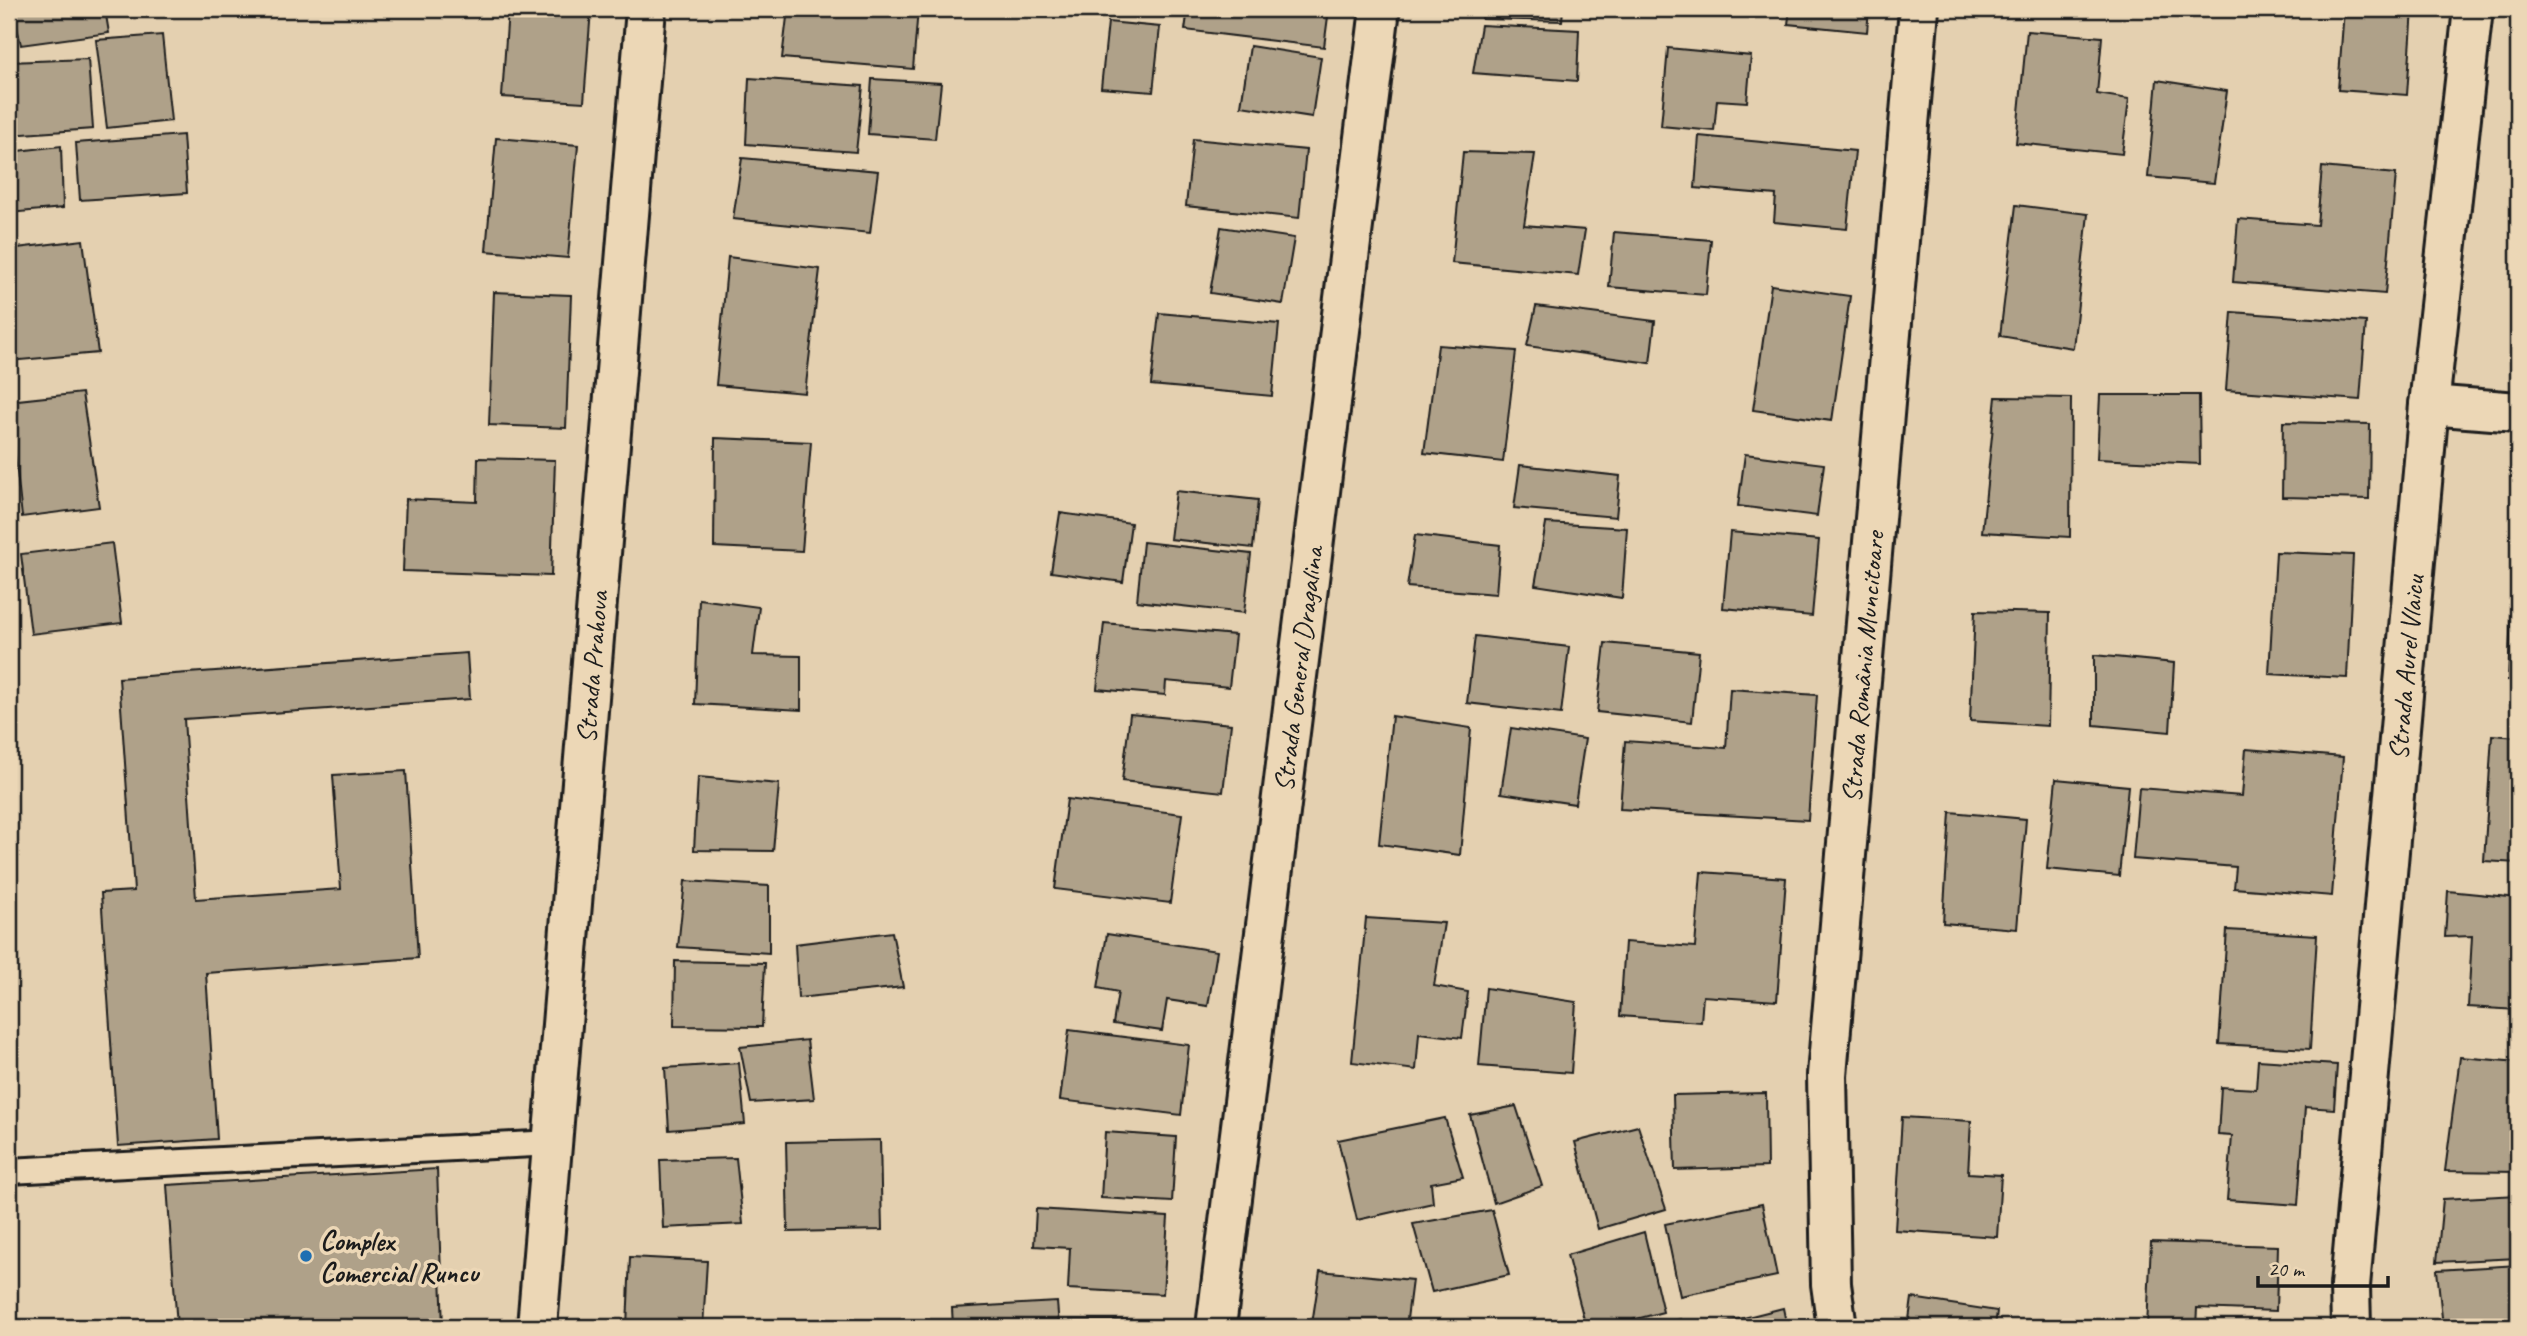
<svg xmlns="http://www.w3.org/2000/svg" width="2527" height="1336" viewBox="0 0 2527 1336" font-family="Caveat,sans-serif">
	<rect width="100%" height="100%" fill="#e4d0b0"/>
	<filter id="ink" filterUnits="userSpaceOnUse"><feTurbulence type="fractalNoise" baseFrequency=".0143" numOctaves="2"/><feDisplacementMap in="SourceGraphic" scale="14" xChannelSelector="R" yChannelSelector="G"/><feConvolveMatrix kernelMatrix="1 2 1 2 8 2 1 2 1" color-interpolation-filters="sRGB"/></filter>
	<g filter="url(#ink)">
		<path fill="#afa189" stroke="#1c1c1c" stroke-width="2" d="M13 9H105L109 33 21 45Z
			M508 9H591L584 102 502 97Z
			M788 9H918L913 69 782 58Z
			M1188 9H1329L1324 47 1185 30Z
			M1483 9H1563L1562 21 1482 19Z
			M1790 9H1869L1867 32 1788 24Z
			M2344 9H2413L2407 95 2338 90Z
			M1108 22 1160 27 1153 92 1101 88Z
			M1481 25 1579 30 1577 81 1473 73Z
			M2027 31 2102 37 2097 94 2129 99 2122 154 2016 143Z
			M162 35 171 121 107 128 96 40Z
			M1250 46 1321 57 1312 117 1241 106Z
			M1668 48 1751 56 1747 102 1717 100 1714 131 1661 126Z
			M88 59 93 129 9 135V62Z
			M749 78 863 86 856 152 746 144Z
			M872 79 941 83 935 139 868 134Z
			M2157 80 2227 91 2214 183 2148 177Z
			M183 135 187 193 80 200 76 143Z
			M1699 136 1855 151 1847 229 1774 222 1776 195 1695 188Z
			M496 138 578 145 568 258 486 251Z
			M1193 139 1306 150 1299 218 1186 206Z
			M61 146 63 208 9 213V152Z
			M1463 152 1535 154 1524 225 1585 230 1578 275 1452 263Z
			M742 158 878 171 870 233 733 219Z
			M2322 167 2396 174 2385 294 2233 282 2238 219 2317 225Z
			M2016 205 2088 214 2073 348 2000 336Z
			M1221 227 1294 238 1283 304 1210 293Z
			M1614 232 1711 240 1706 295 1609 287Z
			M83 240 98 353 9 361V249Z
			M728 257 820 269 805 393 716 385Z
			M1771 285 1850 296 1832 421 1753 410Z
			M494 292 571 295 566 428 489 425Z
			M1536 306 1655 321 1650 363 1527 346Z
			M2232 312 2366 322 2360 400 2226 390Z
			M1159 313 1279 324 1272 396 1151 385Z
			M1438 345 1516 351 1503 462 1424 453Z
			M82 393 99 507 22 517 9 401Z
			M2100 395H2199L2200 464 2097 459Z
			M1996 397 2071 398 2070 537 1982 532Z
			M2283 422 2370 424 2369 499 2282 497Z
			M715 438 811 442 802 551 714 547Z
			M1745 454 1824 464 1817 516 1738 506Z
			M478 458 555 460 551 576 403 571 406 499 477 502Z
			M1520 465 1620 476 1616 517 1514 508Z
			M1176 491 1258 500 1253 548 1170 539Z
			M1060 513 1131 523 1123 582 1051 572Z
			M1546 523 1627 528 1622 598 1535 585Z
			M1730 532 1819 540 1812 616 1723 608Z
			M1415 535 1500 545 1496 594 1407 587Z
			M1143 542 1251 554 1244 613 1137 601Z
			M112 543 122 623 31 634 21 554Z
			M2276 552 2353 555 2347 678 2269 674Z
			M2512 589H2518V681L2508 680Z
			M699 599 759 607 753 655 801 656V710L695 704Z
			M1975 611 2050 613 2048 726 1970 721Z
			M1104 623 1235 635 1229 687 1166 681 1165 695 1097 689Z
			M1475 636 1569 647 1561 714 1467 703Z
			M1605 643 1699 652 1692 722 1597 712Z
			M467 653 470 699 184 719 196 899 341 889 333 775 406 771 418 958 206 973 217 1139 118 1146 101 893 134 891 119 678Z
			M2094 655 2174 663 2170 732 2094 725Z
			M1730 689 1817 695 1808 820 1620 809 1625 741 1726 748Z
			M1130 714 1231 724 1223 792 1122 781Z
			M1392 716 1471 728 1460 855 1379 844Z
			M1511 728 1585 739 1575 804 1501 793Z
			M2492 735 2518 737V863L2484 861Z
			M2246 749 2343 757 2332 896 2234 888 2236 867 2133 859 2139 788 2242 796Z
			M698 777 779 784 773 851 694 850Z
			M2056 779 2128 786 2119 876 2047 869Z
			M1067 799 1182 814 1170 903 1055 889Z
			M1950 812 2026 819 2017 929 1943 923Z
			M1701 872 1786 878 1777 1001 1703 996 1701 1022 1620 1016 1625 942 1695 947Z
			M685 881 769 886V953L678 947Z
			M2448 891 2518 898V1010L2468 1007 2472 936 2445 937Z
			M1366 918 1444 923 1434 986 1468 992 1462 1038 1419 1033 1416 1070 1352 1062Z
			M2227 930 2317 935 2310 1049 2219 1044Z
			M892 932 903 987 798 998 795 944Z
			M1107 934 1217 951 1208 1006 1167 1000 1162 1031 1113 1024 1118 992 1098 988Z
			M675 961 765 963 762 1027 674 1026Z
			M1486 988 1576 1002 1571 1073 1479 1066Z
			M1069 1030 1189 1045 1181 1115 1060 1100Z
			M807 1040 814 1099 751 1103 740 1047Z
			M2460 1057 2518 1062V1172L2445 1171Z
			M2258 1060 2337 1065 2334 1109 2305 1107 2298 1205 2227 1200 2232 1136 2218 1135 2221 1087 2256 1089Z
			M739 1063 745 1124 669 1130 665 1068Z
			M1766 1093 1767 1167 1675 1170 1673 1095Z
			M1516 1106 1542 1186 1494 1203 1470 1115Z
			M1902 1117 1971 1121 1968 1173 2001 1175 1997 1237 1895 1230Z
			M1445 1118 1463 1177 1431 1183 1433 1203 1357 1220 1338 1140Z
			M1638 1126 1666 1209 1598 1229 1575 1142Z
			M1105 1132 1176 1137 1172 1202 1101 1198Z
			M880 1140 882 1230 788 1232 786 1142Z
			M736 1158 743 1224 663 1228 660 1160Z
			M437 1169 443 1327H177L167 1185Z
			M2518 1195V1258L2437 1262 2443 1199Z
			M1762 1204 1777 1276 1680 1296 1665 1224Z
			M1036 1209 1168 1217 1163 1294 1068 1289 1070 1248 1034 1246Z
			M1492 1210 1509 1275 1432 1292 1413 1224Z
			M1644 1232 1663 1312 1606 1327H1586L1567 1255Z
			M2151 1242 2278 1246 2276 1311 2197 1308 2196 1327H2147Z
			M630 1257 707 1261 703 1327H627Z
			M2518 1265V1327H2443L2437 1270Z
			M1320 1271 1412 1280 1406 1327H1332L1312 1324Z
			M1912 1298 1997 1311 1995 1327H1908Z
			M1057 1302 1059 1327H953L952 1308Z
			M1783 1308 1787 1327H1708Z
			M1681 1319 1683 1327H1647Z
			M1070 1320H1153V1327H1070Z"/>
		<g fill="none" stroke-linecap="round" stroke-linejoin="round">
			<g stroke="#1c1c1c" stroke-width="30">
				<path id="lane" d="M9 1171 553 1143"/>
			</g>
			<g stroke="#1c1c1c" stroke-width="44">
				<g id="street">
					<path d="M2429 405 2518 412"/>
					<path id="s1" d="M537 1327 646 9"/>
					<path id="s2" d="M1216 1327 1380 9"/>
					<path id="s3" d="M1837 1327 1831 1284 1827 1075 1919 9"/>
					<path id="s4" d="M2351 1327 2350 1286 2429 405 2473 9"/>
				</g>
			</g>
			<use href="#lane" stroke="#ecd7b6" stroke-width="24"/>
			<use href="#street" stroke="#ecd7b6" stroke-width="38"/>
		</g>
	</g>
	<circle fill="#1f6fb2" stroke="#ecd7b6" stroke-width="2.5" cx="306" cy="1256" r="7"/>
	<g text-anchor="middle" stroke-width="7" stroke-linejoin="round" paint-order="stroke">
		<g font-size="28" fill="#1c1c1c" stroke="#ecd7b6">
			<text dy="10" stroke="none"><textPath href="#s4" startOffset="662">Strada Aurel Vlaicu</textPath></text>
			<text dy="10" stroke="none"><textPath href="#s1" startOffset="662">Strada Prahova</textPath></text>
			<text dy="10" stroke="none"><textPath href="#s2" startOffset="663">Strada General Dragalina</textPath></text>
			<text dy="10" stroke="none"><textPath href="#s3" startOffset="662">Strada România Muncitoare</textPath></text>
		</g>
		<g font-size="28" font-weight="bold" fill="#1c1c1c" stroke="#ecd7b6" text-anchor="start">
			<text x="320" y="1250">Complex<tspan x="320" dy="32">Comercial Runcu</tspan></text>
		</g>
	</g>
	<rect width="2527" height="1336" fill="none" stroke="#ecd7b6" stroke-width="35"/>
	<rect x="18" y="18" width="2492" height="1301" fill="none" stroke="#1c1c1c" stroke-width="2.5" filter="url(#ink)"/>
	<path d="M2258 1276v10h130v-10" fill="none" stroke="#1c1c1c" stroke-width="3.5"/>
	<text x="2268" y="1276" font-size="21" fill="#1c1c1c" stroke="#ecd7b6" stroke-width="5" paint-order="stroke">20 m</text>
</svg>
